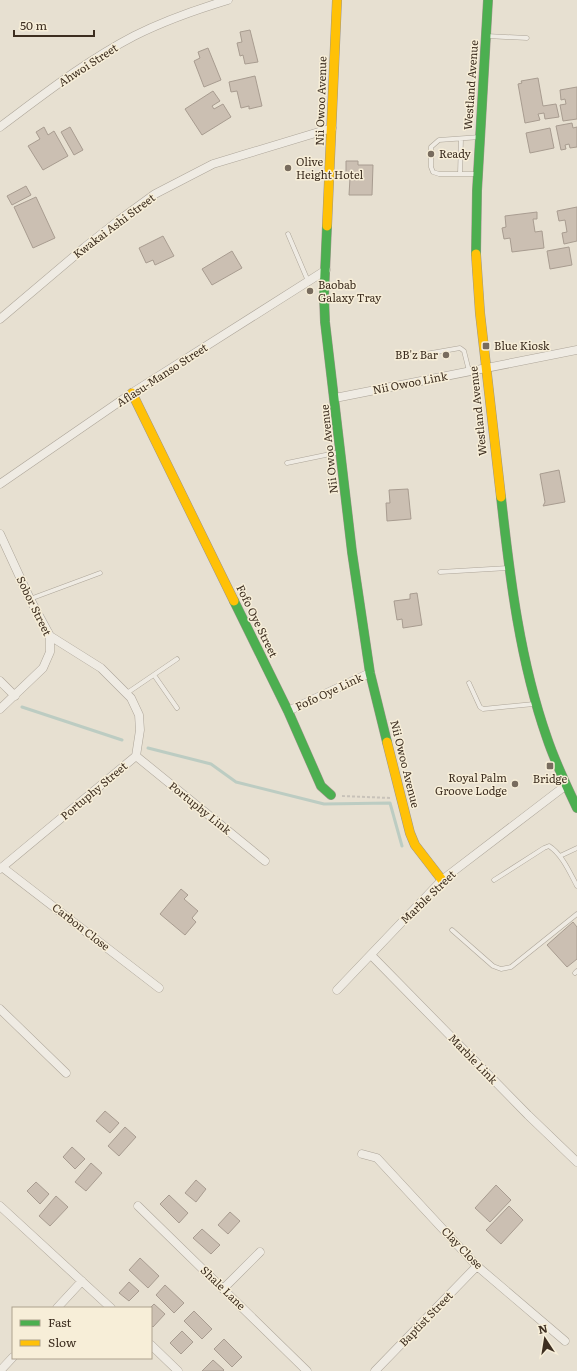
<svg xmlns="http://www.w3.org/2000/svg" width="577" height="1371" viewBox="0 0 577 1371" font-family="Literata,serif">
	<rect width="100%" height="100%" fill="#e7e0d1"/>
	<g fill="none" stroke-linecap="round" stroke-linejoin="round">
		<path stroke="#bcccc2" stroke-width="3" d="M22 707 122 740
			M148 748 211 764 236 782 324 804 390 803 402 846"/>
	</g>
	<path fill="#cbbfb2" stroke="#a89c90" d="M250 30 258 62 245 64 243 55 240 56 237 43 242 42 240 32Z
		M208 48 221 80 204 87 194 61 200 58 198 52Z
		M255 76 262 106 249 109V106L241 108 237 91 231 92 229 82Z
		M538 78 543 106 556 104 559 117 545 119 544 113 538 114 540 120 525 123 518 84 522 83 521 81Z
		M577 87V119L563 121 560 105 566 104 565 99 561 100 560 90Z
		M213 91 220 101 212 106 214 109 223 104 231 117 202 135 185 109Z
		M572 123 573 128 577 127V147L570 148 569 144 565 145 566 149 561 150 556 126Z
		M44 127 48 135 54 131 68 156 43 170 28 146 40 139 36 132Z
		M70 127 83 150 74 155 61 132Z
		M550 128 554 148 530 153 526 133Z
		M346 161H358V165H373L372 195H349L350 178H346Z
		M26 186 31 195 12 205 7 196Z
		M36 197 55 238 33 248 14 207Z
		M577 207V241L564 244 562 233 567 232 565 220 559 221 557 211Z
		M537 212V219H533L535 232 542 231 544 248 512 252 510 238 504 239 502 228 506 227 505 216Z
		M163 236 174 256 155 265 153 260 146 263 139 248Z
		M569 247 572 265 550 269 547 251Z
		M232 251 242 268 212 285 202 269Z
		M559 470 565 502 543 506 545 502 540 474Z
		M408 489 411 519 387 521 386 503H390L389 490Z
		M417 593 422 625 403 628 402 619 397 620 394 601 410 599V594Z
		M181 889 188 895 184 899 198 911 192 918 196 922 185 935 160 914Z
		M573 922 577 927V959L567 967 547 945Z
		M105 1111 119 1123 110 1133 96 1121Z
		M125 1127 136 1137 119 1156 108 1146Z
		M72 1147 85 1159 75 1169 63 1157Z
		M91 1163 102 1173 86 1191 75 1182Z
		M196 1180 206 1189 196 1202 185 1193Z
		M36 1182 49 1194 40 1204 27 1191Z
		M496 1185 511 1200 490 1222 475 1208Z
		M169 1195 188 1213 179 1223 160 1204Z
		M56 1196 68 1207 50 1226 39 1216Z
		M509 1206 523 1220 501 1244 486 1230Z
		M230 1212 240 1221 228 1234 218 1225Z
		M202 1229 220 1245 211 1254 193 1238Z
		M140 1258 159 1276 148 1288 129 1270Z
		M129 1282 139 1291 129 1301 119 1293Z
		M165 1285 184 1303 174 1313 156 1295Z
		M154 1304 165 1314 153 1327 151 1325 150 1308Z
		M194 1311 212 1329 202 1339 184 1321Z
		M182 1331 193 1342 181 1354 170 1343Z
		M224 1339 242 1357 232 1367 214 1349Z
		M213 1360 224 1370 223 1371H202Z"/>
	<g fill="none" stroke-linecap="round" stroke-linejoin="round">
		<g stroke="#ada599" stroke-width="5">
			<path id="lane" d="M487 36 527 38
				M460 174 461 139
				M477 174H439L433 172 431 167V147L439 140 480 137
				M288 234 308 281
				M420 355 460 348 464 351 469 371
				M287 463 340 452
				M440 572 508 568
				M30 599 100 573
				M154 675 177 708
				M469 683 480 707 483 709 534 704
				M127 693 177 659
				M560 856 577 848
				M494 880 544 848 549 846C562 854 570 873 577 886
				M452 930 493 966 501 969 511 967 577 914
				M575 973 577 971"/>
		</g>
		<g stroke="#ada599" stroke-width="9">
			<path id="street" d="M0 127C43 95 86 61 134 36 164 21 195 10 228 0
				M0 319 85 247 118 221 155 194 213 164 332 128
				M335 398 577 350
				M0 484 132 393 326 270
				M0 534 30 599 50 636V652L43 668 0 709
				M0 681 15 696
				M288 711 370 673
				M136 756 265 861
				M2 867 159 988
				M0 869 136 756 140 730 139 715 131 698 101 668 50 636
				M371 955 528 1115 577 1162
				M337 990 442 880 565 786
				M0 1009 66 1073
				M362 1154 377 1158 477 1266 565 1341
				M0 1206 111 1308
				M138 1206 307 1371
				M224 1288 260 1252
				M57 1308 82 1281
				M151 1345 178 1371
				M0 1371 13 1357
				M375 1371 477 1266"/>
		</g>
		<g stroke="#9c958a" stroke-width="10">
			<path id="fast" d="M327 226 324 296 325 322 352 552 370 673 387 742
				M476 254 477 191 488 0
				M501 497C510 579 520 661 547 738 555 762 566 785 577 808
				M234 601 288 711 321 786 331 795"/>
		</g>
		<g stroke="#9c958a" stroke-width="10">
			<path id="slow" d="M327 226 337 0
				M476 254 480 313 501 497
				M132 393 234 601
				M387 742 410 833 415 845 442 880"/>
		</g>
		<path stroke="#c8c2b9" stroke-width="2" stroke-dasharray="3 2" stroke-linecap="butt" d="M342 796 390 798"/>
		<use href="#lane" stroke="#efebe3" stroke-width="4"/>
		<use href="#street" stroke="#efebe3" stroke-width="8"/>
		<use href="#fast" stroke="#4caf50" stroke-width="9"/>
		<use href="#slow" stroke="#ffc107" stroke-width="9"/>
	</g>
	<g fill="#786c5e" stroke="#f7eed8" stroke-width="1.5">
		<circle cx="431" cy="154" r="4"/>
		<circle cx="288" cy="168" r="4"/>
		<circle cx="310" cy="291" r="4"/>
		<rect x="482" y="342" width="8" height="8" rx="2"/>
		<circle cx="446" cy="355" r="4"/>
		<rect x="546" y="762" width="8" height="8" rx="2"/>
		<circle cx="515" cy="784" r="4"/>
	</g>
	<g text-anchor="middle" stroke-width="3" stroke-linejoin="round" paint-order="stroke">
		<g font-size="11" fill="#3d2e20" stroke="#f7eed8">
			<text transform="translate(88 65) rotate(-33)" y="4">Ahwoi Street</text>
			<text transform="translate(471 85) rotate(-86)" y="4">Westland Avenue</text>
			<text transform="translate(321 101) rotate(-88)" y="4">Nii Owoo Avenue</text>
			<text transform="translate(114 226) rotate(-37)" y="4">Kwakai Ashi Street</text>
			<text transform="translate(162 375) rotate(-33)" y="4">Aflasu-Manso Street</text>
			<text transform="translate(410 383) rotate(-11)" y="4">Nii Owoo Link</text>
			<text transform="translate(478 411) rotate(-96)" y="4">Westland Avenue</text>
			<text transform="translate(329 449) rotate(-96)" y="4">Nii Owoo Avenue</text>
			<text transform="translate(34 606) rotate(64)" y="4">Sobor Street</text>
			<text transform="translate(257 621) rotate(64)" y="4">Fofo Oye Street</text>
			<text transform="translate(329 692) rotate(-25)" y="4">Fofo Oye Link</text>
			<text transform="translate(405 764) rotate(76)" y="4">Nii Owoo Avenue</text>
			<text transform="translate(94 791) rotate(-40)" y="4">Portuphy Street</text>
			<text transform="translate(200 808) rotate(39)" y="4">Portuphy Link</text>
			<text transform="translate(428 897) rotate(-44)" y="4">Marble Street</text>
			<text transform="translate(81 927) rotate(38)" y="4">Carbon Close</text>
			<text transform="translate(473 1059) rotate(46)" y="4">Marble Link</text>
			<text transform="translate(462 1248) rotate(46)" y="4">Clay Close</text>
			<text transform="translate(223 1288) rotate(44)" y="4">Shale Lane</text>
			<text transform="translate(426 1319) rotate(-46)" y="4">Baptist Street</text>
		</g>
		<g font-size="11" fill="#3d2e20" stroke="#f7eed8" text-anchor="start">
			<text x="439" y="158">Ready</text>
			<text x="296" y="166">Olive<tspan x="296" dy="13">Height Hotel</tspan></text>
			<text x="318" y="289">Baobab<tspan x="318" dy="13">Galaxy Tray</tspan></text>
			<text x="494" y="350">Blue Kiosk</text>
			<text x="438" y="359" text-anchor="end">BB'z Bar</text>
			<text x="507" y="782" text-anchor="end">Royal Palm<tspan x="507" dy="13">Groove Lodge</tspan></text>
			<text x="550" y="783" text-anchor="middle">Bridge</text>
		</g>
	</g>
	<rect x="12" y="1307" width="140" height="52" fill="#f7eed8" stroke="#ada18e"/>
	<rect x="20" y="1320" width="20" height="6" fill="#4caf50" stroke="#ada18e"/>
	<text x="48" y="1327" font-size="12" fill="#3d2e20">Fast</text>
	<rect x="20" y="1340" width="20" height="6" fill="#ffc107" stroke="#ada18e"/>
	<text x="48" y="1347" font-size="12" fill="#3d2e20">Slow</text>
	<g transform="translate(545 1339) rotate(348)" stroke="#f7eed8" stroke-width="3" paint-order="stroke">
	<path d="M0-3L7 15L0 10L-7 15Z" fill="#3d2e20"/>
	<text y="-6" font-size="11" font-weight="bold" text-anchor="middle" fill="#3d2e20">N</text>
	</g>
	<path d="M14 30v6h80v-6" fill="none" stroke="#3d2e20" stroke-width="2"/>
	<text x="20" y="30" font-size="12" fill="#3d2e20" stroke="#f7eed8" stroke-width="3" paint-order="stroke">50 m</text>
</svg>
